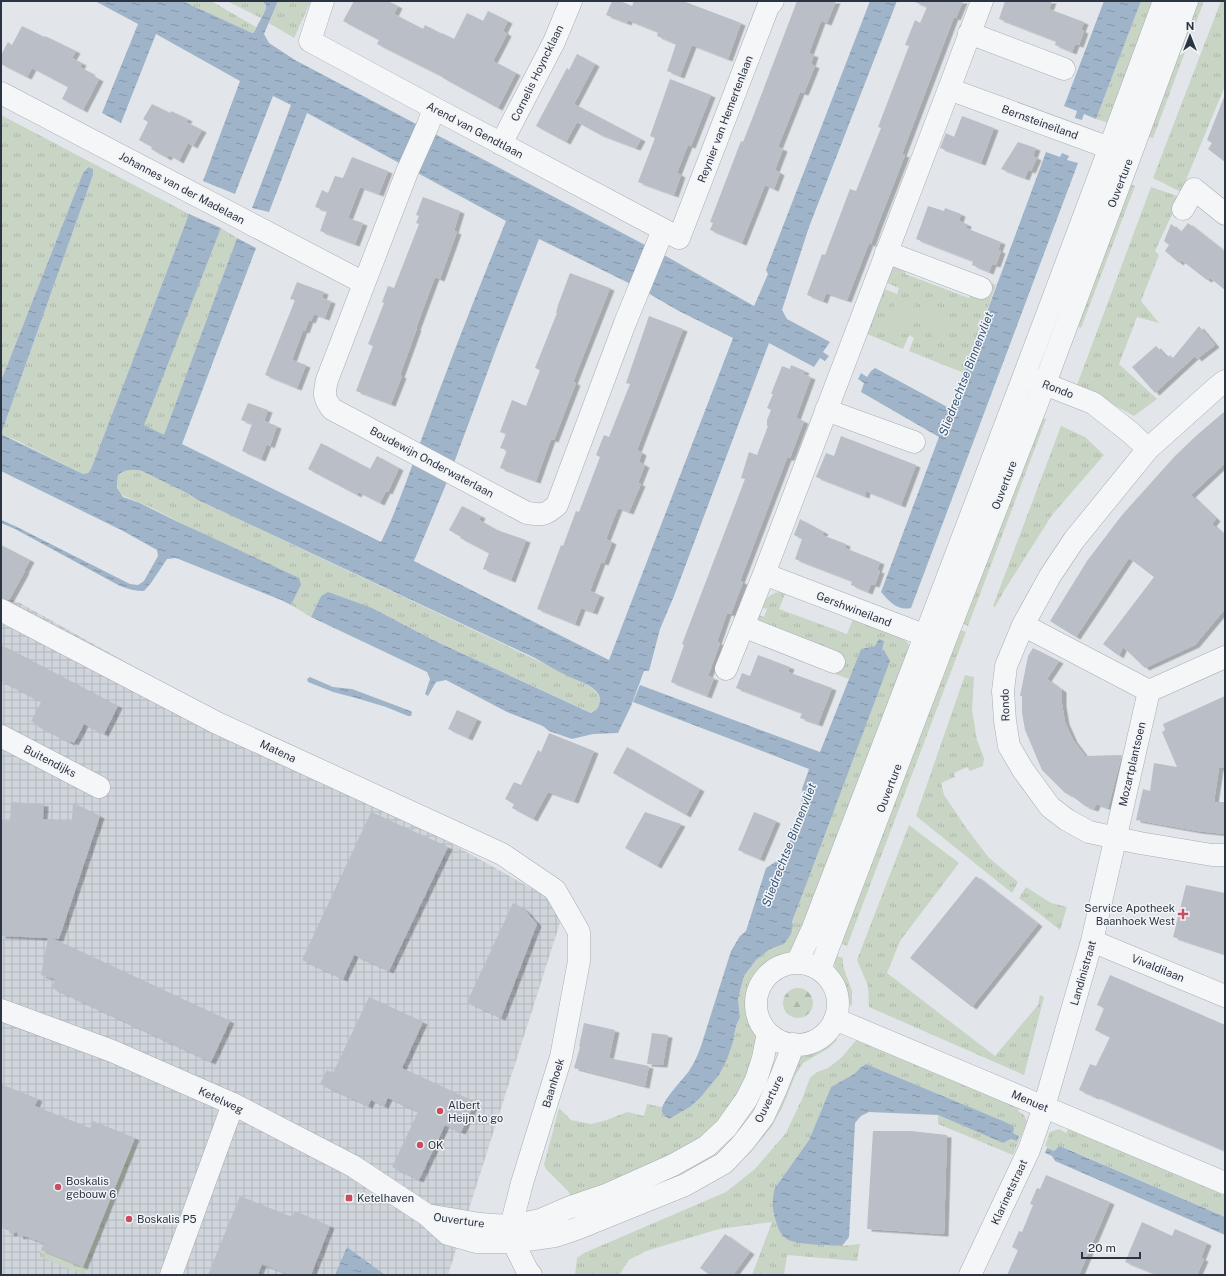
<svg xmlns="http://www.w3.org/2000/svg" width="1226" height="1276" viewBox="0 0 1226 1276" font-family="'Public Sans',sans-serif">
	<defs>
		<pattern id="industrial-grid" width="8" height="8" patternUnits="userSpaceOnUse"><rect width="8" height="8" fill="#d0d5dc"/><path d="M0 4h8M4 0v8" fill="none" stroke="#b3b7be"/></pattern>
		<pattern id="grass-tufts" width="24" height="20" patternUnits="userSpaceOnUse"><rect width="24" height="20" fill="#c8d4c4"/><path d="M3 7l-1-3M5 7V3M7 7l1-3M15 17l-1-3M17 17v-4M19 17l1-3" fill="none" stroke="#acb7aa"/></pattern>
		<pattern id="forest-firs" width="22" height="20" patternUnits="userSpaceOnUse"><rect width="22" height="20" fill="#c8d4c4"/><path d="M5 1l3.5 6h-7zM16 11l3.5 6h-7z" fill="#acb7aa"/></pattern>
		<pattern id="water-ripples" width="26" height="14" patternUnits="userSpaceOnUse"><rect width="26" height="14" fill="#9fb4c9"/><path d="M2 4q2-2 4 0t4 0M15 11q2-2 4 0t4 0" fill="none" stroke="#8293a5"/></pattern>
		<filter id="shadow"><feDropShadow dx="4.5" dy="2.5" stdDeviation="0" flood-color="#0004"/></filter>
	</defs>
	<rect width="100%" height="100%" fill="#e2e6ea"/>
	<path fill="url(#industrial-grid)" d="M1 596 20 603 565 907 448 1275H1Z"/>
	<path fill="url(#grass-tufts)" d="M182 1H211L256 27 254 32 251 33Z
		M227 1H261L266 4V9L261 18Z
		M278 1H311L294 38 269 23Z
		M1141 1H1158L1112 124 1096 119Z
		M1192 1H1204L1153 138 1143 135Z
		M1221 1H1225V86L1181 192 1153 178Z
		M1 115 189 214 91 469 88 473 83 474 16 440 1 434 93 175V169L87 167 83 173 1 381Z
		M1124 182 1135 186 1081 328 1071 324Z
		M1151 187 1180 197 1155 251 1159 255 1141 301 1159 323 1137 317 1119 364 1157 399 1134 416 1077 385Z
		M221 228 237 238 164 436 143 425Z
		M893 265 907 267 905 274 969 298 972 291 985 280 996 285 964 373 909 351 914 338 909 335 903 349 867 334 884 289 897 294 899 288 885 282Z
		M1036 416 1046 419 968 626 958 621Z
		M1061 426 1085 437 1104 455 1052 515 1004 591 995 607 993 606Z
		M135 469 142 471 189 494 196 499 560 671C570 678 605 688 600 704 598 708 595 711 592 713L433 640 372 608 321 596 311 617 291 605 301 585 158 511C152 508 147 505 141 503 124 496 114 496 118 475L123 471Z
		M779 592 785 594 779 609 847 634 853 619 901 637 907 642 910 647 793 954C787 958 781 960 774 964 758 973 749 993 752 1011 755 1024 760 1031 759 1044L736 1104 696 1143 573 1200 568 1191 546 1169 544 1165 559 1108 571 1120 591 1124 607 1120 627 1112 644 1116 647 1104 662 1107C662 1114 664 1116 669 1119L690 1107 700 1098 719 1075 733 1042 736 1026 740 1017 738 999 744 976 756 960 770 949 784 944 793 926 792 923 887 655C881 645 871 647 861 649L849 679 835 674 840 661 756 624 759 615 764 617 767 609 762 607C766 598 769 594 779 592Z
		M955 628 966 632 847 946 837 942Z
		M965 675 974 677 972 710 977 740 984 758 983 766 970 771 967 767 954 773 955 777 941 783 944 795 967 829 989 858 1018 882 1012 893 916 816Z
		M909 825 959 863 900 941 887 973 995 1056 1038 1005 1040 995 1044 997 1024 1075 869 1007 868 986 857 960Z
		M1026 887 1051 903 1067 907 1060 930 1019 898Z
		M834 955 843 958V966L852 991V1005L851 1006 844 997 835 971Z
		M836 1038 837 1040 829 1048 803 1063 795 1076 782 1108 772 1126 751 1152 736 1165 690 1192 588 1236 586 1231 711 1175 797 1058 808 1050Z
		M857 1039 1020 1107 1018 1111 1024 1115 1027 1122 1013 1155 938 1124V1115L1003 1143 1011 1139 1017 1141 1019 1136 1013 1133 1003 1121 866 1064 860 1068 854 1074 831 1087 809 1140 775 1188 842 1246 860 1244 857 1261 787 1255 784 1275H752L772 1222 719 1229 646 1251 629 1260 619 1275H575L577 1258 584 1253 726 1192 755 1169 786 1133 802 1099 810 1078 817 1072 828 1068 842 1057Z
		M1069 1127 1225 1193V1217L1061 1146 1057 1148 1054 1151 1047 1148V1147L1045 1146 1050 1132 1059 1129 1066 1133Z
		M131 1147 135 1149 84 1275 39 1256 41 1250 83 1267Z"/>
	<path fill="url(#forest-firs)" d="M783 1003a15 15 0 1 1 30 0a15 15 0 1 1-30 0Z"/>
	<path fill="#c8d4c4" d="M897 297 915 304 906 334 886 326Z
		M924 301C941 303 953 316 950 333L938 338 932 336 926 328 922 314Z"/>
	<path fill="url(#water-ripples)" fill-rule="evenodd" d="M95 1H182L252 33 254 32 266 9V4L261 1H278L264 34 269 43 295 60 664 255 754 306 768 274 766 270 870 1H897L809 227 782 310 787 319 830 342 823 352 829 356 825 361 820 358 814 367 769 343 674 596 660 629 649 671H644L631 706 618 733 593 734 572 739 549 731 543 726 507 712 446 680 436 682 428 696 425 694 430 679 427 672 311 617 321 596 328 592 372 608 433 640 591 713C596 711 599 707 600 701 602 688 578 681 568 676 557 671 546 664 535 658L196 499 189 494 142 471C133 469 125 469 118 475L117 482V488L123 497 140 503 174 520 299 578 301 585 291 605 281 600 176 558 167 559 151 583 144 591C135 591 128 589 120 586L15 529 1 523V520L15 526 130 584 138 585 144 581 158 556 157 550 123 531 1 471V381L83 173 88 167 93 169V175L1 434 83 474 88 473 91 469 189 214 221 228 144 425 164 435 237 238 256 248 182 444 381 542C396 512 408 477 419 446 446 370 476 295 506 221L307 113 269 212 252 208 291 105 273 96 235 194 203 181 240 81 156 34 121 123 102 113 138 24ZM539 239 641 289 677 310 733 338 609 660 414 561 447 482 496 349Z
		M1104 1H1141L1096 119 1084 114 1082 120 1075 118 1077 111 1064 106Z
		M1046 152 1060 157 1062 153 1069 156 1067 160 1078 163 911 608C897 611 889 601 881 592L939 437 861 392 864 383 858 379 861 373 867 377 871 371 875 368 951 409Z
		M879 639 884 641 882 650H884L890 661 792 922 793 925 791 934 784 944 770 949 756 960 744 976 738 999 740 1017 736 1026 733 1042 727 1059 719 1075 700 1098 690 1107 669 1119C665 1116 661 1114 662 1109 662 1101 683 1079 689 1071 694 1063 698 1055 701 1046L731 951 740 936 746 931 766 868 780 859 784 853 793 834 803 795 802 789 809 769 633 702 640 685 820 752 861 649 875 646Z
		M310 677 333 687 352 689 408 710 412 712 411 716H408L386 707 356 698 333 692 308 682 307 679Z
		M866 1064 1003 1121 1013 1126 1014 1129 1013 1133 1019 1136 1017 1141 1011 1139 1003 1143 938 1115 869 1112 861 1116 855 1123 849 1237 842 1246C830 1245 795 1245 787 1239 780 1235 777 1225 775 1218 772 1207 772 1198 775 1188L809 1140 831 1087 854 1074 860 1068Z
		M1060 1146 1225 1217V1235L1055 1161 1052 1156 1045 1153 1047 1148 1054 1151 1057 1148Z
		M347 1247 385 1275H335Z"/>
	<path fill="#babfc7" filter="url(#shadow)" d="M354 1H388L398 6 394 14 423 29 425 25 442 34V33L454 39 467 13 483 21 488 11 508 21 503 31 507 34 493 61 516 73 498 108 443 78V77L377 44 379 40 343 21Z
		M612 1H620L632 6 634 1H683L741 23 728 59 692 45 680 76 667 71 676 44 657 36 658 32 628 20 627 23 606 15Z
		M797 1H836L827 23 821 21 809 53 814 55 811 64 815 66 804 93 800 92 778 147 783 149 775 170 780 173 774 189 765 185 742 243 710 230 713 223 710 222 741 141 743 142 754 114Z
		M915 1H963L956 18 954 17 902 154 905 155 877 227 871 244 869 243 847 300 826 293 823 301 807 295 822 254 825 255 850 189 856 191 881 128 878 127 909 46 905 45 915 20 920 23 927 7 915 2Z
		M1005 1H1052L1049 9 1084 22 1081 30 1084 31 1079 45 1075 44 1072 52 1055 45 1056 41 999 19Z
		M22 26 44 37 45 36 76 51 72 58 82 63 80 67 91 73 90 74 99 79 83 110 62 99 68 87 32 68 27 77 1 64V55L8 42 12 45Z
		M577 54 595 64 574 104 641 139 636 148 599 134 577 122 566 142 536 126 567 68 569 70Z
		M670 79 711 95 691 146 688 145 677 173 681 175 674 195 638 182 655 138 650 136Z
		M1224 97H1225V162L1208 149 1212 143 1207 140Z
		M152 104 170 113 171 111 188 119 186 122 202 130 193 146 188 143 179 161 169 155 167 158 151 149 152 147 139 140 148 122 143 119Z
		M962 116 994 128 981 163 940 148 946 133 954 137Z
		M1018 142 1036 148 1033 156 1037 158 1031 171 1028 170 1025 178 1001 169Z
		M352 157 388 171 379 194 360 187 348 218 363 223 355 244 320 231 327 211 315 207 322 190 328 193 335 176 343 178Z
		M423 197 460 211 454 231 457 232 440 279 435 277 416 328H417L400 375 402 376 391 404 356 391 373 346 368 344 384 303 382 302 388 286 394 288 419 224 416 223 419 216 416 215Z
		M928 206 944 211 945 208 961 214 959 221 967 224 966 228 1001 242 998 250 1001 251 996 265 992 264 989 272 972 265 973 261 916 239Z
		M1188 223 1225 252V290L1210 278 1207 280 1181 260 1179 263 1165 251 1169 245 1164 241 1171 224 1181 232Z
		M570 273 610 288 573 382 576 383 554 440 551 439 536 481 500 468 507 450 500 448 506 434 500 432 512 400 526 406 540 370 535 368 557 313H556L558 305Z
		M297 282 324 292 322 298 331 301 325 318 314 314 311 321 309 320 305 331 303 330 292 360 306 365 297 388 265 375 295 300 290 299Z
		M649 316 683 329 637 450 642 453 639 462 645 465 638 483 641 484 629 512 618 508 606 539 612 542 604 563 601 562 590 591 600 595 593 612 581 608 575 624 537 609 561 545 563 546 576 511 579 512 600 457 596 455 604 435 609 437 630 384 626 383Z
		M1199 326 1215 345 1197 359 1195 356 1155 393 1132 367 1156 346 1167 358 1170 355 1173 358Z
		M791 365 805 371 803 374 811 377 796 418 804 421 790 458H787L740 581 743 582 731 614 727 613 717 642 720 643 708 676 714 678 707 696 671 682 684 645 682 644 745 479 741 478 749 452 757 455 768 426H767V420L771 410 767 408 773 394H771L782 366 790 369Z
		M248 403 268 410 264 421 277 426 270 446 267 444 261 459 242 451 252 424 241 420Z
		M1225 411V463L1191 495 1216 519 1212 524 1225 536V609L1195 645 1145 668 1123 647 1119 656 1103 644 1154 577 1129 558 1076 637 1050 621 1087 561 1122 515 1175 456 1197 435Z
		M841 436 916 465 901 505 866 491 865 496 816 477 826 453 834 456Z
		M321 443 370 469 377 456 399 468 388 492 386 491 380 503 358 492 357 495 308 469Z
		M462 506 481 516 479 520 497 530 526 540 511 580 483 569 489 553 460 538 461 537 449 530Z
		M800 519 824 532 822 535 846 544 845 548 880 562 877 570 880 571 875 585 871 584 868 592 851 585 852 581 795 559 802 539 794 535Z
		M1 545 30 560 24 571H25L9 600 1 598Z
		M1 645 118 706 104 734 84 724 74 743 71 741 70 743 34 724 35 723 31 721 41 702 1 681Z
		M1033 648 1059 661 1047 679 1062 690V704L1065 722 1073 740 1085 756 1122 755 1108 808 1096 804 1094 809 1085 806 1072 796 1065 793 1042 770 1025 730 1022 713V696H1020L1028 656Z
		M758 655 790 667 788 672 832 688 818 724 800 718 802 713 736 688 742 673 750 676Z
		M1225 696V768H1219L1214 802H1225V834L1197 831 1136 820 1143 789 1150 791 1154 763 1177 767 1162 732 1165 730 1163 724Z
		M457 710 477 719 468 738 448 729Z
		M549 733 594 751 574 801 548 792 533 819 512 808 514 804 505 799 514 782 521 785 538 750 541 752Z
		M627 747 700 789 686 815 613 773Z
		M11 802 44 804 43 819 72 821 73 803 100 816 59 939 52 938 230 1021 211 1062 52 988 55 979 41 975 48 938 1 936V820L10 821Z
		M371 812 448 847 389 971 354 955 343 979 302 960Z
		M645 812 681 824 657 866 625 848Z
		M754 812 776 821 760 859 738 850Z
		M976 876 1038 924 972 1007 910 958Z
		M1186 885 1225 893V954L1173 937Z
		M513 903 524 909 537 924 501 1018 467 1002Z
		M1110 975 1225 1025V1151L1095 1096V1097L1079 1090 1090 1064 1096 1066 1110 1037 1095 1030 1104 1008 1097 1005Z
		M369 997 423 1022 402 1068 475 1102 461 1132 445 1125 419 1180 392 1167 418 1112 388 1098 384 1106 371 1100 368 1106 320 1084 327 1070 333 1073Z
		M584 1023 615 1030 609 1058 649 1066 645 1086 574 1068 580 1047 579 1046Z
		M652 1033 668 1035 663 1065 647 1064Z
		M1 1084 38 1099 35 1106 90 1128 93 1121 135 1138 83 1267 41 1250 44 1243 24 1236 19 1237 17 1232 10 1234 8 1229 1 1226Z
		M873 1131H911L947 1135 944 1234 867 1229Z
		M1046 1175 1110 1202 1079 1275H1007L1018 1250 1012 1247 1019 1231 1022 1232 1033 1205 1030 1204 1037 1188 1040 1189Z
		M240 1196 292 1217 295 1211 330 1226 311 1275H289L262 1264 258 1275H208Z
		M1142 1222 1172 1236 1175 1229 1207 1243 1201 1258 1204 1259 1197 1275H1158L1125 1262Z
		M725 1234 750 1252 733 1275H710L700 1268Z"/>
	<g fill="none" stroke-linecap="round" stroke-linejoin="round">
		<g stroke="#a7adb4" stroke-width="23">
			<path id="minor" d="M323 1 310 41 434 108 679 238 768 7 773 1
				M969 33 1064 69
				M949 89 1126 154
				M1 93 364 283
				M434 108 428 125 407 172 327 380C324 394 323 397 332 409L527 513C542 515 545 516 557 505L625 323 663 230
				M501 144 554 42 571 1
				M1183 209 1194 189 1225 214
				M886 252 981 288
				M1027 377 1093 403 1131 433 1148 449
				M1225 381 1216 388 1148 449 1074 540 1050 576 1023 625 1006 666 1003 691 1005 721 1009 746 1023 770 1050 807 1067 820 1089 832 1140 843 1212 855H1225
				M826 410 914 442
				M764 574 942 642
				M1 610 217 723 502 854 555 890 579 932V961L561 1057 522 1183 511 1226
				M1023 625 1149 691
				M743 626 834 662
				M726 669 764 574 949 89 982 1
				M1149 691 1225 657
				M1 736 99 787
				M1092 941 1225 996
				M835 1019 1225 1183
				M171 1275 233 1104
				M970 1275 1029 1150 1044 1107 1092 941 1149 691"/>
		</g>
		<g stroke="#a7adb4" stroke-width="23">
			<path id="tertiary" d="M797 963 813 928C932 619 1050 311 1164 1
				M756 1004a41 41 0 1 1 82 0a41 41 0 1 1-82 0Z
				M820 969 947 635 1045 383 1130 156 1187 1
				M1 1010 112 1051 233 1104 353 1166 427 1215 448 1234 476 1242H513L555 1236 576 1229 685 1185 724 1163 743 1143 763 1117 776 1089 794 1044
				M427 1215 480 1224 511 1226 540 1220 568 1208 606 1195 673 1165 707 1146 726 1128 746 1100 756 1080 763 1058 768 1033
				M511 1229 513 1242 527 1270 531 1275"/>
		</g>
		<use href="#minor" stroke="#f5f6f8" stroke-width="22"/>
		<use href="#tertiary" stroke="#f5f6f8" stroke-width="22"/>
	</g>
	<g fill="#ca4c63" stroke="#f2f4f7" stroke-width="1.5">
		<path d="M1181 908h4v4h4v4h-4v4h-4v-4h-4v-4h4z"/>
		<circle cx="440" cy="1111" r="4"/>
		<circle cx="420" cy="1145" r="4"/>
		<circle cx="58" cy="1187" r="4"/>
		<rect x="345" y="1194" width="8" height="8" rx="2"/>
		<circle cx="129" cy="1219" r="4"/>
	</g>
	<g text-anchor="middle" stroke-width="3" stroke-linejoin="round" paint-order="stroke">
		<g font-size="11" fill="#2b3442" stroke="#f2f4f7">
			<text transform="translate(537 73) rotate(-64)" y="4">Cornelis Hoyncklaan</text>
			<text transform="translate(725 119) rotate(-69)" y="4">Reynier van Hemertenlaan</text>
			<text transform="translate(1040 122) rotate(20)" y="4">Bernsteineiland</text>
			<text transform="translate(475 130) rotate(28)" y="4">Arend van Gendtlaan</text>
			<text transform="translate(1120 183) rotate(-69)" y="4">Ouverture</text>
			<text transform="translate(182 188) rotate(28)" y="4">Johannes van der Madelaan</text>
			<text transform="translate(1058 389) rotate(21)" y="4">Rondo</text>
			<text transform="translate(432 462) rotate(28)" y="4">Boudewijn Onderwaterlaan</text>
			<text transform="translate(1004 485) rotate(-69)" y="4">Ouverture</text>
			<text transform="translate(854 609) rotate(21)" y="4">Gershwineiland</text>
			<text transform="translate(1005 705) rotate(-92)" y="4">Rondo</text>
			<text transform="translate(278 751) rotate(25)" y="4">Matena</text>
			<text transform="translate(50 761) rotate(27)" y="4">Buitendijks</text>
			<text transform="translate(1132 764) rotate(-77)" y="4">Mozartplantsoen</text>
			<text transform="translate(889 788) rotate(-69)" y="4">Ouverture</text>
			<text transform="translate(1158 968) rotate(22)" y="4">Vivaldilaan</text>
			<text transform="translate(1083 973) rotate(-74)" y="4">Landinistraat</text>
			<text transform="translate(553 1083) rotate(-73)" y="4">Baanhoek</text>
			<text transform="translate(769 1099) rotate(-64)" y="4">Ouverture</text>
			<text transform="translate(221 1100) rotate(25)" y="4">Ketelweg</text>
			<text transform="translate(1030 1101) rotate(23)" y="4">Menuet</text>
			<text transform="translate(1009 1192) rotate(-65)" y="4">Klarinetstraat</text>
			<text transform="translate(459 1220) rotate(8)" y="4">Ouverture</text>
		</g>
		<g font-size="11" fill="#2b3442" stroke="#f2f4f7" text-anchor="start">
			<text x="1175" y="912" text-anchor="end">Service Apotheek<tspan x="1175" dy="13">Baanhoek West</tspan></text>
			<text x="448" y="1109">Albert<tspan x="448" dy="13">Heijn to go</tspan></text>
			<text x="428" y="1149">OK</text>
			<text x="66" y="1185">Boskalis<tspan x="66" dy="13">gebouw 6</tspan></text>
			<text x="357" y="1202">Ketelhaven</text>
			<text x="137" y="1223">Boskalis P5</text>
		</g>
		<g font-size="12" font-style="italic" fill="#365475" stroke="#f2f4f7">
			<text transform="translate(966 374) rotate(-69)" y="4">Sliedrechtse Binnenvliet</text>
			<text transform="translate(789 845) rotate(-69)" y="4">Sliedrechtse Binnenvliet</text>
		</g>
	</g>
	<rect width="1226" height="1276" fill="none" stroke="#2b3442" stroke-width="4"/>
	<g transform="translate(1190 36)" stroke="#f2f4f7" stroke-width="3" paint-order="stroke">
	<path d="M0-3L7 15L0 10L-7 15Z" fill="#2b3442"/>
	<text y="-6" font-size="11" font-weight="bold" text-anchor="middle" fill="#2b3442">N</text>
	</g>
	<path d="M1082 1252v6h58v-6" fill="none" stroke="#2b3442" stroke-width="2"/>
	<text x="1088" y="1252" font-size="12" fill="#2b3442" stroke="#f2f4f7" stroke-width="3" paint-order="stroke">20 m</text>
</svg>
